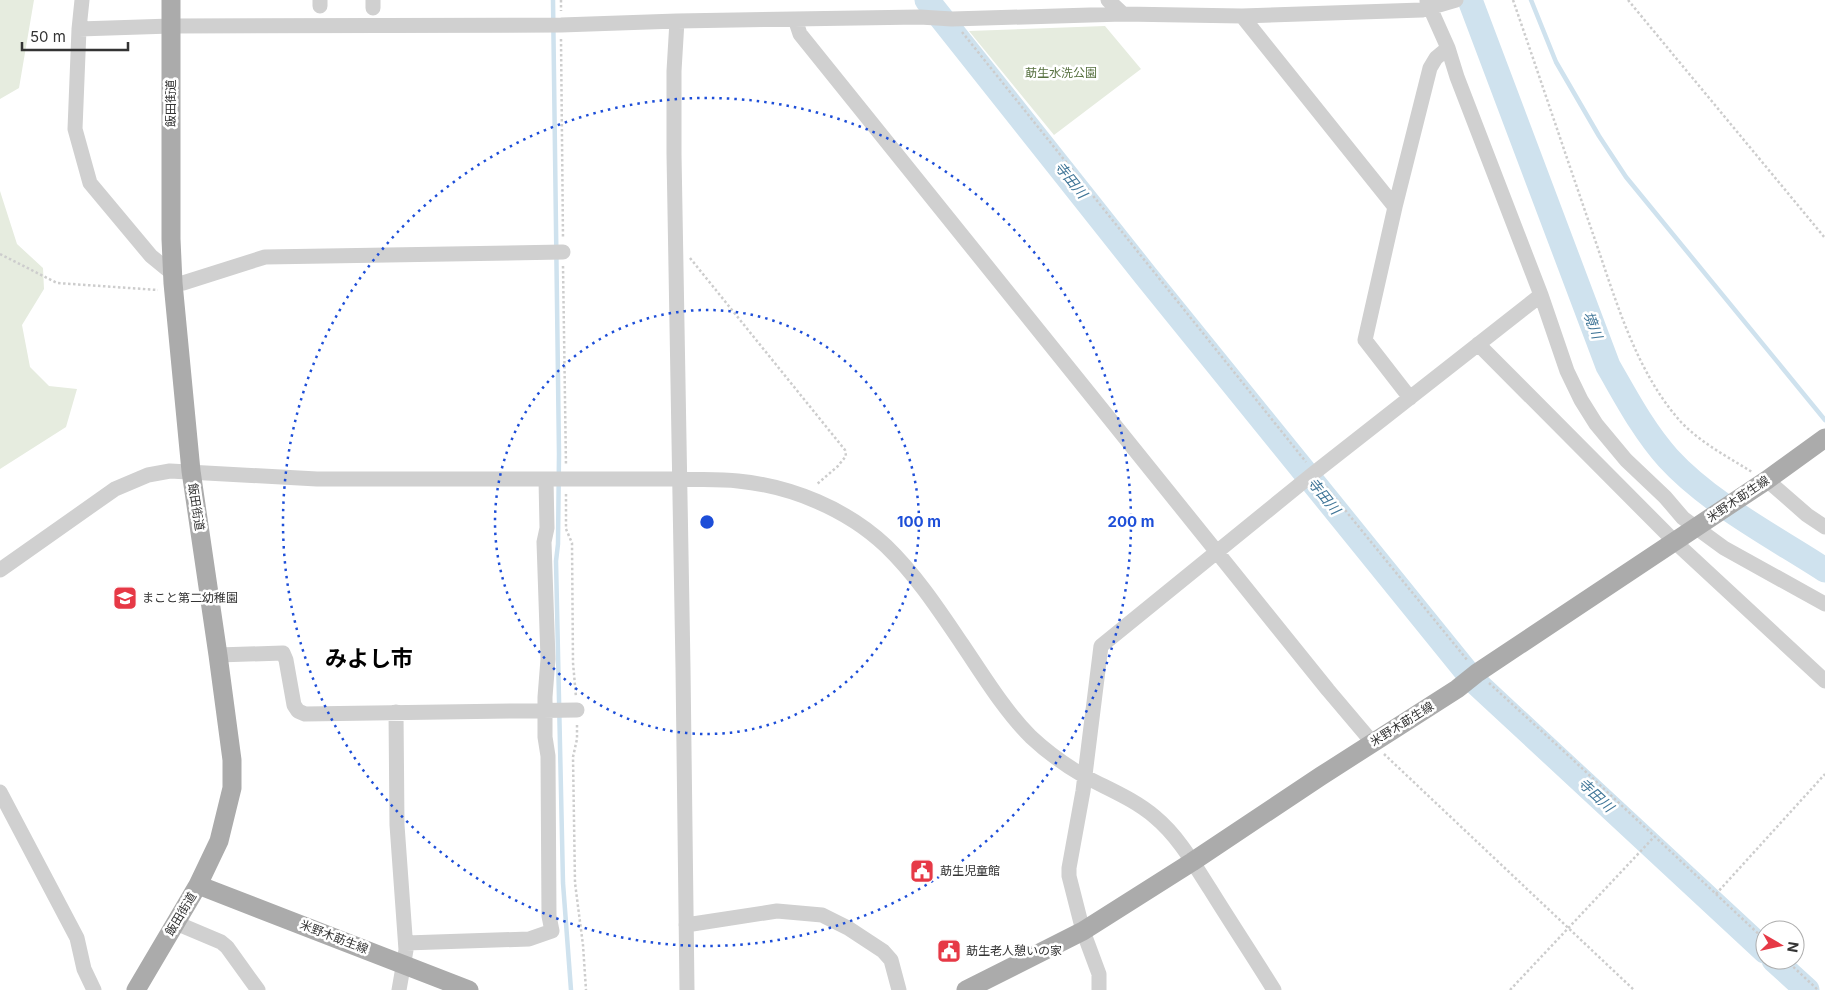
<svg xmlns="http://www.w3.org/2000/svg" width="1825" height="990" viewBox="0 0 1825 990" font-family="Inter,'Noto Sans JP',sans-serif">
	<rect width="100%" height="100%" fill="#fff"/>
	<path fill="#e6ecdf" d="M0 0H34L19 88 0 99Z
		M1105 26 1141 69 1054 135 969 31Z
		M0 191 17 244 43 268 44 289 22 325 30 367 49 386 77 389 66 427 0 469Z"/>
	<g fill="none" stroke-linecap="round" stroke-linejoin="round">
		<path stroke="#cfe2ee" stroke-width="4.5" d="M553 0 559 454 558 544 556 561 563 883 571 990
			M1531 0 1556 62 1599 136 1626 177 1825 420"/>
		<path stroke="#cfe2ee" stroke-width="25" d="M927 0 1146 276 1474 681 1765 951
			M1470 0 1608 366C1626 397 1643 430 1668 458 1709 503 1774 537 1825 570
			M1774 960 1807 990"/>
		<path stroke="#cdcdcd" stroke-width="2.5" stroke-dasharray="2.5 2.5" stroke-linecap="butt" d="M561 0V11
			M1513 0C1540 78 1566 156 1593 234 1615 297 1635 371 1681 422 1701 443 1728 457 1752 472
			M1628 0 1825 238
			M962 32 1306 462
			M561 39 563 238
			M0 254 57 283 158 290
			M690 258 845 450 846 456 838 466 816 485
			M563 266 566 466
			M1323 483 1468 661
			M566 494V529L572 543 573 663 576 697
			M1489 683 1570 757 1765 940
			M577 725V739L573 757 575 883 583 945 586 990
			M1384 754 1634 990
			M1716 894 1825 774
			M1786 960 1818 990
			M1510 990 1654 837"/>
		<path stroke="#d0d0d0" stroke-width="15" d="M82 0 79 29 75 129 90 183 151 256 173 274
			M373 0V8
			M1108 0 1123 14
			M1427 1 1448 48 1457 77 1541 295 1567 371 1581 400 1596 424 1626 460 1665 497 1683 518 1724 548 1825 604
			M320 6V0
			M1242 16 1395 207
			M795 19 800 34 1328 690 1372 742
			M677 21 674 71V154L683 668 687 990
			M79 29 171 26 561 25 677 21 920 17 952 19 1123 14 1242 16 1422 10 1456 0
			M173 283H183L265 257 563 252
			M1478 344 1675 542 1825 681
			M1410 398 1365 340 1395 207 1430 68 1436 58 1448 48
			M1767 480 1807 515 1825 527
			M0 570 115 489 148 475 170 471 317 479H680C699 480 719 479 738 481 791 486 847 509 886 546 916 575 939 610 962 644 983 675 1004 710 1031 737 1047 752 1065 765 1084 776 1108 789 1134 799 1155 817 1178 836 1194 864 1210 889 1231 923 1253 956 1274 990
			M218 655 283 653 286 660 294 705 298 711 305 714 577 710
			M396 712 397 825 406 950 399 990
			M0 792 77 938 84 969 94 990
			M176 923 221 942 227 947 258 990
			M686 925 777 911 822 915 848 928 883 951 891 960 899 990
			M406 943 529 939 552 931 549 916 548 756 545 737V697L548 659 544 542 547 528 546 479
			M1099 990V974L1083 931 1069 876V868L1083 791 1101 646 1314 473 1541 295"/>
		<path stroke="#ababab" stroke-width="19" d="M198 885 469 990
			M136 990 198 885 219 841 232 788V760L218 655 191 471 173 283 171 239V0
			M966 990 1083 931 1192 862 1321 776 1457 689 1477 673 1767 480 1825 438"/>
	</g>
	<g fill="none" stroke="#1d4ed8" stroke-width="2.5" stroke-dasharray="2.5 5">
		<circle cx="707" cy="522" r="212"/>
		<circle cx="707" cy="522" r="424"/>
	</g>
	<defs>
		<g id="school-square" transform="scale(1.25)"><rect x="-9" y="-9" width="18" height="18" rx="4" fill="#e63946" stroke="#fff"/><path d="M0-5L7-2L0 1L-7-2ZM-4 1L0 2.5L4 1V4Q0 6-4 4Z" fill="#fff"/></g>
		<g id="civic-square" transform="scale(1.25)"><rect x="-9" y="-9" width="18" height="18" rx="4" fill="#e63946" stroke="#fff"/><path d="M-.6-6.5H3V-4.5H.6V-3L4-1V1h2V6H-6V1h2V-1L-.6-3ZM-1.2 2.5V6h2.4V2.5Z" fill="#fff"/></g>
	</defs>
	<g fill-rule="evenodd">
		<use href="#school-square" x="125" y="598"/>
		<use href="#civic-square" x="922" y="871"/>
		<use href="#civic-square" x="949" y="951"/>
	</g>
	<g text-anchor="middle" stroke-width="5" stroke-linejoin="round" paint-order="stroke">
		<g font-size="12" fill="#56703f" stroke="#fff">
			<text x="1061" y="77">莇生水洗公園</text>
		</g>
		<g font-size="12" fill="#333" stroke="#fff">
			<text transform="translate(171 103) rotate(-90)" y="4">飯田街道</text>
			<text transform="translate(1738 499) rotate(-34)" y="4">米野木莇生線</text>
			<text transform="translate(196 507) rotate(81)" y="4">飯田街道</text>
			<text transform="translate(1402 724) rotate(-32)" y="4">米野木莇生線</text>
			<text transform="translate(181 914) rotate(-59)" y="4">飯田街道</text>
			<text transform="translate(334 937) rotate(21)" y="4">米野木莇生線</text>
		</g>
		<g font-size="12" fill="#333" stroke="#fff" text-anchor="start">
			<text x="142" y="602">まこと第二幼稚園</text>
			<text x="940" y="875">莇生児童館</text>
			<text x="966" y="955">莇生老人憩いの家</text>
		</g>
		<g font-size="14" font-style="italic" fill="#3f7597" stroke="#fff">
			<text transform="translate(1071 180) rotate(51)" y="5">寺田川</text>
			<text transform="translate(1593 325) rotate(69)" y="5">境川</text>
			<text transform="translate(1324 496) rotate(51)" y="5">寺田川</text>
			<text transform="translate(1596 795) rotate(43)" y="5">寺田川</text>
		</g>
		<g font-size="22" font-weight="bold" fill="#000" stroke="#fff">
			<text x="369" y="666">みよし市</text>
		</g>
	</g>
	<circle cx="707" cy="522" r="8" fill="#1d4ed8" stroke="#fff" stroke-width="2.5"/>
	<g font-size="15" text-anchor="middle" font-weight="bold" fill="#1d4ed8" stroke="#fff" stroke-width="5" stroke-linejoin="round" paint-order="stroke">
		<text x="919" y="527">100 m</text>
		<text x="1131" y="527">200 m</text>
	</g>
	<g transform="translate(1780 945) rotate(99)"><circle r="24" fill="#ffffff" stroke="#adadad"/>
	<path d="M0-4L9 19L0 12L-9 19Z" fill="#e63946"/>
	<text y="-8" font-size="14" font-weight="bold" text-anchor="middle" fill="#333333">N</text>
	</g>
	<path d="M22 42v8h106v-8" fill="none" stroke="#333333" stroke-width="2.5"/>
	<text x="30" y="42" font-size="15" fill="#333333" stroke="#ffffff" stroke-width="4" paint-order="stroke">50 m</text>
</svg>
